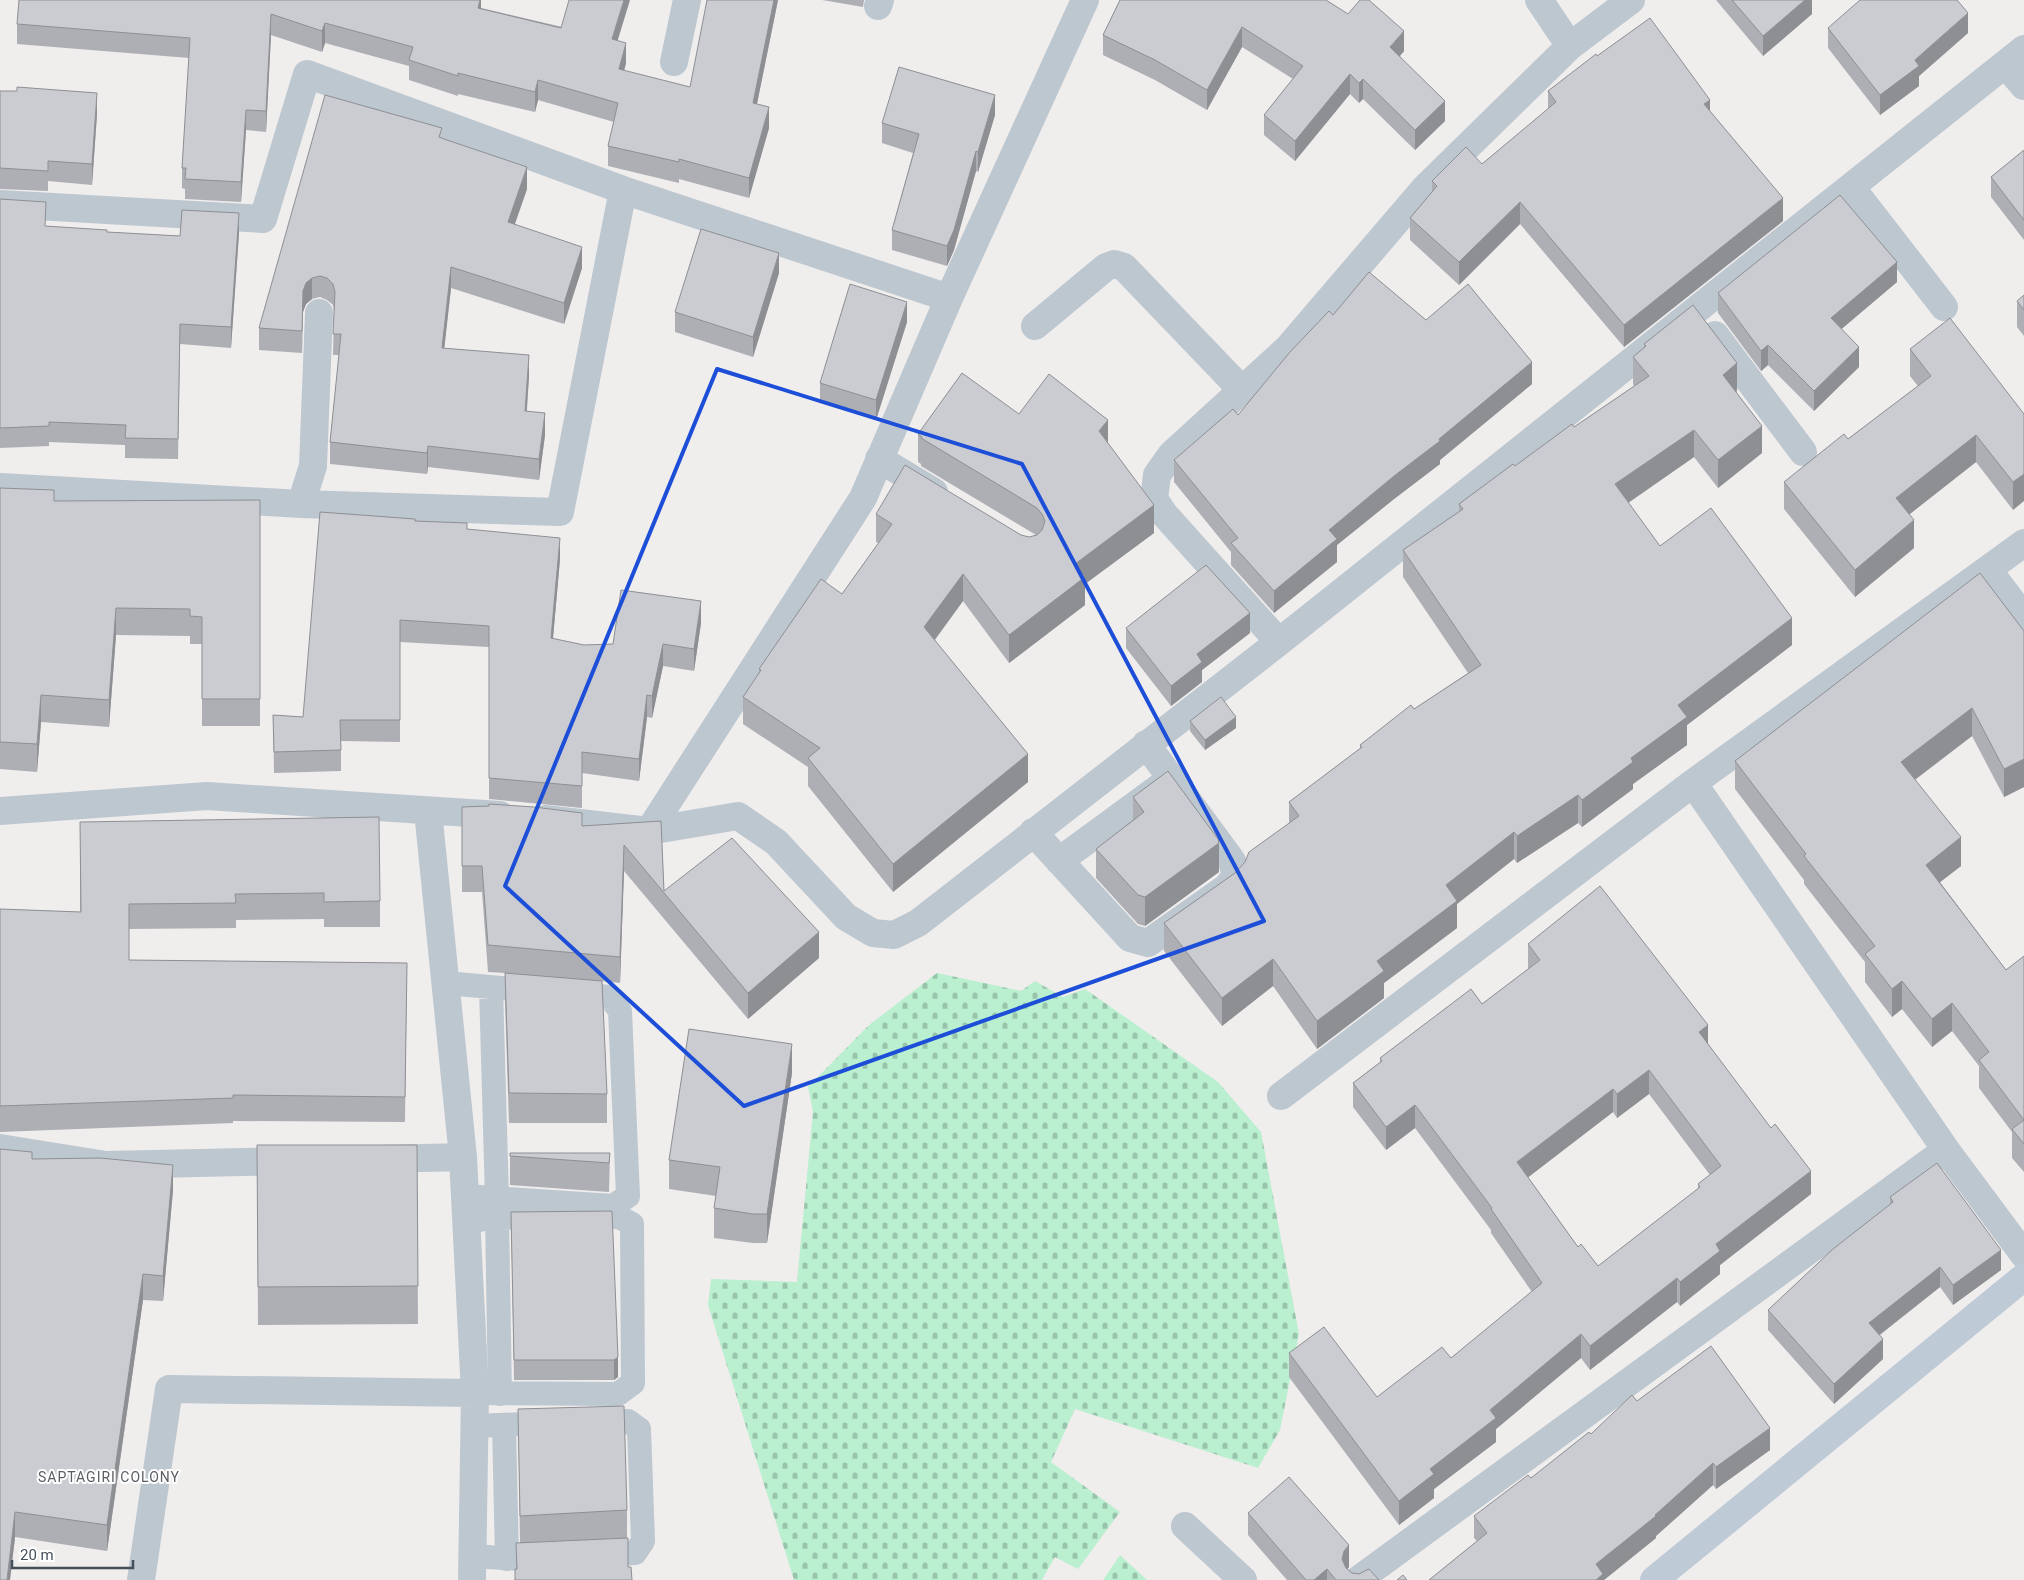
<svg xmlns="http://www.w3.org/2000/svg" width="2024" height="1580" viewBox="0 0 2024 1580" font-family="Roboto,sans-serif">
	<defs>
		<pattern id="cemetery-stones" width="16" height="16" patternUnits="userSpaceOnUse" patternTransform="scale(1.25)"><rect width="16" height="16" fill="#baefd0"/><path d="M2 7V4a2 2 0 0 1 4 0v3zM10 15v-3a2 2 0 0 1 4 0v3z" fill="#99c4ac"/></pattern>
	</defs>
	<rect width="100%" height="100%" fill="#f0eded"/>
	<path fill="url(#cemetery-stones)" d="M937 973 1021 991 1035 981 1063 997 1085 989 1218 1082 1261 1132 1299 1334 1280 1430 1258 1468 1075 1409 1051 1462 1120 1512 1078 1569 1055 1557 1042 1580H794L708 1305 711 1279 797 1282 813 1112 808 1087 869 1025Z
		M1120 1555 1147 1580H1103Z"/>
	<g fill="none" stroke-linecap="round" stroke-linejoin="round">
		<path stroke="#bdc7d0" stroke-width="24" d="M446 983 536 991
			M491 987 497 1199
			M465 1196 613 1206 628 1196 620 1011 610 997 572 994
			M497 1217 500 1394
			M467 1223 487 1218 545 1217
			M475 1393 618 1394 633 1383 632 1224 619 1217H591
			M593 1422 628 1421 639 1429 643 1541 635 1553 597 1555
			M504 1425 507 1559
			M474 1426 549 1423
			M473 1556 518 1559 548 1558"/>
		<path stroke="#bdc7d0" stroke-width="28" d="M1539 0 1570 46
			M878 6 880 0
			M674 62 687 0
			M2005 64 2024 86
			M1851 187 1944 307
			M0 204 263 219 307 74 623 190 949 298
			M1035 326 1106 267 1114 264 1124 267 1242 390
			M1715 335 1803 452
			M879 459 934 492
			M0 487 301 504 560 512 623 190
			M301 504 313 466 319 313
			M1988 570 2024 617
			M1279 642 1164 514 1154 499 1157 475 1172 454 1288 348 1425 188 1570 46 1631 0
			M1693 783 1946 1150 2024 1255
			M0 811 207 796 500 815
			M428 811 463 1157 475 1393 472 1580
			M545 819 649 831 738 816 776 842 846 917 873 933 894 935 918 923 1279 642 2024 49
			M649 831 863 498 949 298 1085 0
			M1033 832 1130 938 1148 943 1226 888C1236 877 1236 875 1232 861L1146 744
			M1059 861 1164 784
			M1281 1096 1693 783 2024 543
			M0 1148 106 1165 294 1161
			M380 1159 463 1157
			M1185 1526 1243 1580
			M141 1580 169 1389 475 1393
			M1358 1580 1946 1150"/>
		<path stroke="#bfcad7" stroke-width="28" d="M1654 1580 2024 1277"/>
	</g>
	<path fill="#aeafb5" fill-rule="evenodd" d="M481 0V8L618 40 626 63 624 71 690 87 778 0 757 104 769 128 749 198 679 179V183L608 166V146L614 122 538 100 535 112 458 94V96L409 80V66L325 43 322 52 271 35 266 132 246 130 241 202 185 199V189L182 188V168L189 58 17 44V24Z
		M822 0H864L863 7Z
		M1120 0 1404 51 1400 56 1445 121 1415 150 1363 99 1359 103 1350 94 1295 161 1264 135V115L1293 79 1242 47 1207 110 1155 80 1103 55V35Z
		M1716 0H1812V14L1763 56Z
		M1828 28 1968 33 1919 76V86L1880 115 1828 48Z
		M1597 56 1710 111 1783 221 1624 347 1520 224 1459 285 1410 240V218L1432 192V181L1482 164 1548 109V91Z
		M0 91 97 114 92 185 48 181V191L0 189Z
		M995 115 978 172 976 171 954 250 947 266 892 250V230L913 153 882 143V123Z
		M442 138 527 189 515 224 582 268 564 324 451 288 444 348 529 376 527 411 545 435 539 480 428 467 427 474 330 464V442L339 355H333L334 311 333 305 327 300 320 297 312 299 306 304 303 312 302 353 259 350V328Z
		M2024 150V240L1991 197V177Z
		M0 199 46 226 107 232 180 236 239 233 231 348 180 344 178 459 125 458V445L49 442V446L0 448Z
		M779 273 753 357 675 332V312Z
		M1897 282 1841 329 1859 367 1814 411 1768 365 1761 371 1718 313V293Z
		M2024 295V336L2017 327V301Z
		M1333 315 1426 320 1532 384 1440 460V464L1394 499 1337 545V562L1274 613 1231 565V552L1174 482V460L1238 415Z
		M907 322 876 420 820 403V383Z
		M1644 344 1737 391 1736 392 1762 453 1718 488 1694 457 1628 503 1660 546 1792 645 1687 725V745L1633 784V789L1582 827 1578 823 1517 863 1514 859 1457 904V928L1384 983V998L1317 1049 1273 986 1222 1026 1164 951V923L1235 873 1289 824V802L1360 749V745L1468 673 1403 577V550L1459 512V504L1515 466 1574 427 1634 386 1633 384V357L1644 347Z
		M1910 349 2024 414 2013 510 1976 462 1909 514 1914 548 1855 597 1784 509V482L1848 439 1918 386 1910 376Z
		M1019 414 1108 443 1154 533 1085 584V605L1009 663 963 601 935 640 1028 782 893 892 808 786V767L743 724V697L759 673V669L842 594 879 543 876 542V514L1021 535 1029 537 1036 535 921 466V464L918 462V434Z
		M0 488 54 501 260 500V726H202V644H190V636L116 635 109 727 41 722 37 772 0 769Z
		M415 521 467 529 560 559 553 639 584 645 613 644 701 623 694 671 663 666 652 718 647 717 639 781 582 773V808L489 799V647L400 642V742L341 741V771L274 773 273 715 303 717Z
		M1126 628 1250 633 1202 670V682L1171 706 1126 648Z
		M2024 631V787L2004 797 1972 736 1915 780 1961 866 1940 882 2006 970 2024 956V1172L2012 1158V1132L1979 1088V1066L1952 1031 1932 1047 1902 1009 1892 1017 1865 982V962L1804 884V880L1735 789V761Z
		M1190 721 1236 728 1205 750 1190 731Z
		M1133 797 1219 872 1145 926 1138 924 1096 878V849L1133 820Z
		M462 807 582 826 661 821 664 891 819 958 748 1019 624 871 620 983 602 981 607 1094V1123H509L505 1002V973L488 972 482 892H462Z
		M80 822 380 901V927H324V919L236 920V928L129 929V960L407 963 405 1122 233 1121V1123L0 1132V909L80 912Z
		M1528 944 1708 1044 1811 1194 1720 1265V1274L1680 1306 1677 1302 1590 1370 1581 1358 1496 1429V1442L1434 1489V1498L1399 1525 1289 1377V1353L1377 1397 1451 1358 1532 1292 1491 1233V1230L1415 1128 1386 1150 1353 1107V1083L1380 1062V1058L1482 1004 1528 969ZM1649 1094 1710 1175 1698 1184V1189L1598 1266 1578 1247 1528 1177 1613 1112 1617 1118Z
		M792 1073 767 1243H753L714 1238V1208L716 1196 669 1189V1160Z
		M257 1145H417L418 1324 258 1325Z
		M510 1153H610L609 1192 510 1185Z
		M32 1159 173 1190 163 1301 143 1300 107 1551 15 1537 10 1580Z
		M1890 1197 2001 1270 1953 1305 1940 1287 1880 1335 1883 1359 1834 1404 1768 1330V1310L1890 1205Z
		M612 1211 618 1377 614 1380H514L511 1212Z
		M1637 1401 1770 1450 1716 1489 1713 1485 1656 1536V1538L1604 1580H1429L1477 1541 1474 1538V1516L1531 1478Z
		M518 1409 627 1510V1538L516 1569V1543H520Z
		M1248 1513 1349 1567 1347 1569 1352 1573 1379 1580H1287L1248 1535Z"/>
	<path fill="#8d8f93" d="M480 0H481V18L478 8Z
		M624 0H630L612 59V39Z
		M774 0H778L753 123V103Z
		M1805 0H1812V14L1763 56V36Z
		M1968 13V33L1919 76V86L1880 115V95L1915 60Z
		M271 14V35L266 132V111Z
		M325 23V43L322 52V31Z
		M1242 27V47L1207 110V90Z
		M1404 31V51L1390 67V47Z
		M626 43V63L619 90V69Z
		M1350 74V94L1295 161V141Z
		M1363 79V99L1359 103V83Z
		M538 80V100L535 112V92Z
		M97 93V114L92 185V164Z
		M995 95V115L978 172V152Z
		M1710 100V122L1704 104Z
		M1445 101V121L1415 150V130Z
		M769 107V128L749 198V178Z
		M246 110V130L241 202V182Z
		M976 151V171L954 250 947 266V246Z
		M527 167V189L508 243V222Z
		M1783 198V221L1624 347V325Z
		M1520 202V224L1459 285V262Z
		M239 213V233L231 348V327Z
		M582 247V268L564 324V303Z
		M779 253V273L753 357V337Z
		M1897 262V282L1831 338V318Z
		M451 267V288L442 369V348Z
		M312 278V299L306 304 303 312 302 353 303 291 306 283Z
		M907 302V322L876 420V400Z
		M1768 345V365L1761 371V351Z
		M1859 347V367L1814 411V391Z
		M529 355V376L525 432V411Z
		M1532 362V384L1440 460V464L1394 499 1337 545V562L1274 613V591L1329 530 1439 439Z
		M1737 363V391L1723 402V375Z
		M545 413V435L539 480V459Z
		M1108 420V447L1099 431Z
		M1762 426V453L1718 488V460Z
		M1694 430V457L1615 512V484Z
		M1976 435V462L1896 525V498Z
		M428 446V467L427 474V453Z
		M2024 474V501L2013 510V482Z
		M1154 505V533L1085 584V605L1009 663V635L1075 564Z
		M1914 520V548L1855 597V570Z
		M560 538V559L551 660V638Z
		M963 574V601L924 654V627Z
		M701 601V623L694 671V649Z
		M116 608V635L109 727V700Z
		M1250 613V633L1202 670V682L1171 706V686L1197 654Z
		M1792 618V645L1687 725V745L1633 784V789L1582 827V800L1631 758 1678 705Z
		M663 644V666L652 718V696Z
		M41 695V722L37 772V744Z
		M647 695V717L639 781V759Z
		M1972 708V736L1901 790V762Z
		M1236 717V728L1205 750V740Z
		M1028 754V782L893 892V864Z
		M2024 759V787L2004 797V769Z
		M1578 795V823L1517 863V836Z
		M1514 832V859L1457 904V928L1384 983V998L1317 1049V1021L1377 961 1446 885Z
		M1961 837V866L1926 893V865Z
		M1219 843V872L1145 926V897Z
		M624 845V871L620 983V957Z
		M819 932V958L748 1019V993Z
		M1273 959V986L1222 1026V998Z
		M1902 981V1009L1892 1017V989Z
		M1952 1003V1031L1932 1047V1019Z
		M1708 1025V1049L1699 1032Z
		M792 1044V1073L767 1243V1214Z
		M1649 1070V1094L1617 1118V1094Z
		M1613 1089V1112L1517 1186V1162Z
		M1415 1105V1128L1386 1150V1127Z
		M173 1165V1190L163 1301V1276Z
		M1811 1171V1194L1720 1265V1274L1680 1306V1282L1716 1244Z
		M2001 1250V1270L1953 1305V1285Z
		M1940 1267V1287L1869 1343V1323Z
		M143 1274V1300L107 1551V1525Z
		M1677 1278V1302L1590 1370V1346Z
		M1581 1334V1358L1496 1429V1442L1434 1489V1498L1399 1525V1501L1430 1469 1490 1410Z
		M1883 1339V1359L1834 1404V1384Z
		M618 1357V1377L614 1380V1360Z
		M1770 1428V1450L1716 1489V1467Z
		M1713 1463V1485L1656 1536V1538L1604 1580H1596V1564L1655 1515Z
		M15 1512V1537L10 1580H7Z
		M1349 1545V1567L1344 1573 1342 1559 1344 1551Z
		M1327 1569V1580H1314Z"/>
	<path fill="#caccd2" stroke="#8d8f93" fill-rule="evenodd" d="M19 0H480L478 8 561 28 569 0H624L612 39 626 43 619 69 690 87 707 0H774L753 103 769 107 749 178 679 159V162L608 146 618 103 538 80 535 92 458 73V76L409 60 413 47 325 23 322 31 271 14 266 111 246 110 241 182 185 179 186 168H182L190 38 17 24Z
		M1120 0H1326L1348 14 1360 0H1369L1404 31 1390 47 1445 101 1415 130 1363 79 1359 83 1350 74 1295 141 1264 115 1303 66 1242 27 1207 90 1155 60 1103 35Z
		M1732 0H1805L1763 36Z
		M1860 0H1957L1968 13 1915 60 1919 66 1880 95 1828 28Z
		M1650 18 1710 100 1704 104 1783 198 1624 325 1520 202 1459 262 1410 218 1437 186 1432 181 1466 147 1482 164 1556 102 1548 91 1596 54 1597 56Z
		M899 67 995 95 978 152 976 151 954 230 947 246 892 230 919 134 882 123Z
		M17 87 97 93 92 164 48 161V171L0 168V91H17Z
		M325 95 442 128 439 137 444 139 527 167 508 222 582 247 564 303 451 267 442 348 529 355 525 411 545 413 539 459 428 446 427 453 330 442 341 334H333L335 292 333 284 327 278 320 276 312 278 306 283 303 291 302 331 259 328Z
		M2024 150V220L1991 177Z
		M1840 195 1897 262 1831 318 1859 347 1814 391 1768 345 1761 351 1718 293Z
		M0 199 46 202 45 226 107 230V232L180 236 182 210 239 213 231 327 180 324 178 439 125 438 126 425 49 422V426L0 428Z
		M701 229 779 253 753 337 675 312Z
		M1369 272 1426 320 1468 284 1532 362 1439 439 1440 441 1394 476 1329 530 1337 539 1274 591 1231 543 1238 538 1174 460 1233 409 1238 415 1290 352 1329 311 1333 315Z
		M850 284 907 302 876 400 820 383Z
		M2024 295V310L2017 301Z
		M1693 305 1737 363 1723 375 1762 426 1718 460 1694 430 1615 484 1660 546 1711 508 1792 618 1678 705 1687 717 1631 758 1633 762 1582 800 1578 795 1517 836 1514 832 1446 885 1457 901 1377 961 1384 971 1317 1021 1273 959 1222 998 1164 923 1235 873 1245 862 1249 852 1299 816 1289 802 1362 747 1360 745 1411 705 1414 709 1481 665 1403 550 1463 509 1459 504 1513 464 1515 466 1572 424 1574 427 1649 376 1633 357 1646 346 1644 344Z
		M1950 318 2024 414V474L2013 482 1976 435 1896 498 1914 520 1855 570 1784 482 1844 434 1848 439 1931 376 1910 349Z
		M962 373 1019 414 1049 374 1108 420 1099 431 1154 505 1075 564 1085 577 1009 635 963 574 924 627 1028 754 893 864 808 758 820 748 743 697 761 670 759 669 821 579 842 594 892 524 876 514 905 465 1021 535 1029 537 1037 535 1042 530 1045 521 1042 514 1037 508 921 438 922 437 918 434Z
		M0 488 54 490V501L260 500V699H202V617L190 616V609L116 608 109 700 41 695 37 744 0 742Z
		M320 512 415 519V521L467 523V529L560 538 551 638 584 645 613 644 621 590 701 601 694 649 663 644 652 696 647 695 639 759 582 752V786L489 778V626L400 620V720H340L341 750 274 752 273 715 303 717Z
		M1206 565 1250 613 1197 654 1202 662 1171 686 1126 628Z
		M1980 573 2024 631V759L2004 769 1972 708 1901 762 1961 837 1926 865 2006 970 2024 956V1144L2012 1129 2024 1120 1979 1060 1989 1052 1952 1003 1932 1019 1902 981 1892 989 1865 954 1875 946 1804 856 1806 854 1735 761Z
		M1221 697 1236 717 1205 740 1190 721Z
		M1168 771 1218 839 1219 843 1145 897 1138 895 1096 849 1144 812 1133 797Z
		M489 804 534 807 582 813V826L661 821 664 891 732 838 819 932 748 993 624 845 620 957 488 945 482 866H462V807L489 806Z
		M379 817 380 901 324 902V893L235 894 236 903 129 904V960L407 963 405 1097 233 1095V1098L0 1106V909L81 912 80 822Z
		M1600 886 1708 1025 1699 1032 1771 1128 1775 1124 1811 1171 1716 1244 1720 1251 1680 1282 1677 1278 1590 1346 1581 1334 1490 1410 1496 1418 1430 1469 1434 1474 1399 1501 1289 1353 1324 1327 1377 1397 1442 1347 1451 1358 1542 1283 1491 1209 1492 1208 1415 1105 1386 1127 1353 1083 1382 1061 1380 1058 1471 989 1482 1004 1540 960 1528 944ZM1649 1070 1721 1166 1698 1184 1700 1187 1598 1266 1581 1244 1578 1247 1517 1162 1613 1089 1617 1094Z
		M505 973 602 981 607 1094 509 1093Z
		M689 1029 792 1044 767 1214H753L714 1208 720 1167 669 1160Z
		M257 1145H417L418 1286 258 1287Z
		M0 1149 32 1152V1159L100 1158 173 1165 163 1276 143 1274 107 1525 15 1512 7 1580H0Z
		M510 1153H610L609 1163 510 1156Z
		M1937 1163 2001 1250 1953 1285 1940 1267 1869 1323 1883 1339 1834 1384 1768 1310 1833 1249 1893 1202 1890 1197Z
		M612 1211 618 1357 614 1360H514L511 1212Z
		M1711 1346 1770 1428 1716 1467 1713 1463 1655 1515 1656 1516 1596 1564 1603 1574 1596 1580H1429L1487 1533 1474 1516 1528 1475 1531 1478 1589 1432 1591 1434 1632 1395 1637 1401Z
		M624 1406 627 1510 520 1516 518 1409Z
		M1289 1477 1349 1545 1344 1551 1342 1559 1346 1568 1352 1573 1359 1574 1369 1569 1379 1580H1336L1327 1569 1314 1580H1306L1248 1513Z
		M628 1538V1567H631L632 1580H515V1569H517L516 1543Z
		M1403 1575 1407 1580H1397Z"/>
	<path fill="none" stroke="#1d4ed8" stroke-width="4" stroke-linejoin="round" d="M717 369 1022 464 1264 921 744 1106 505 886Z"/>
	<g text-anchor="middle" stroke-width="4" stroke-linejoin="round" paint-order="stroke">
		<g font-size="14" letter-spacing="1" fill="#5a5d62" stroke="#fff">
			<text x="109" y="1482">SAPTAGIRI COLONY</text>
		</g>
	</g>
	<path d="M12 1560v8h121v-8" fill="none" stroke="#45505b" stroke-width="2.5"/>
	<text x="20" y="1560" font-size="15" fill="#45505b" stroke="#ffffff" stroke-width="4" paint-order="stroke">20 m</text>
</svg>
